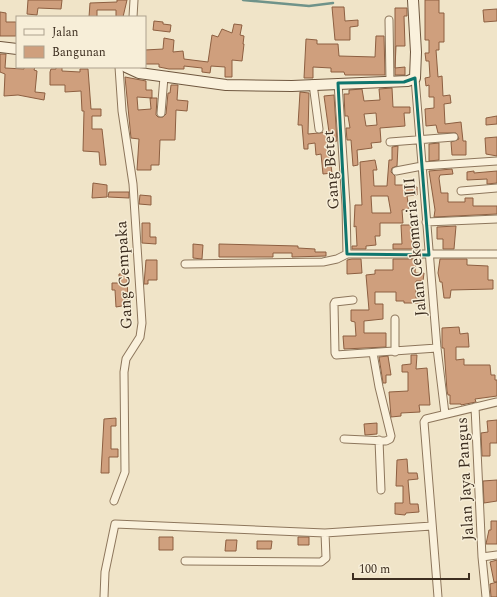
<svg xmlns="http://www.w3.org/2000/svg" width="497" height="597" viewBox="0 0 497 597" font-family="Spectral,serif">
	<rect width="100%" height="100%" fill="#f0e4c8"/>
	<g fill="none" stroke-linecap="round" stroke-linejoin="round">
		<path stroke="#6f938a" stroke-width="2.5" d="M243 0 309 6 333 3"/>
	</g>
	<path fill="#cf9f7d" stroke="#8d5f41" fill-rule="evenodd" d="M28 0H62L61 9 38 8 37 15 27 14Z
		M117 0H127L123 17H116V10H97V17H89L90 3 117 2Z
		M425 0H439V13H444V42H439V50H436L438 77 442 76 443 96 450 95 451 103 444 104 445 124 461 122 463 141H466V155H452L451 142 459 139 456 133H438L436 125 426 126 425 109 434 108V97H429V85L426 86 425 78 430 77 429 61H426L425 53H429V40H425Z
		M332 7H344L345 21 358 20V26L350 27V40H335Z
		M395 8H407V16H404L405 46H396L395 68 405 67V75H395Z
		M497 9V21L484 22 483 10Z
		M0 12 6 13V22H16V36H0Z
		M154 21 163 22V24L171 25 170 32 153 30Z
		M234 24 242 25 240 35 244 36 243 44H244L242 61 232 60V77H225V67L211 66 210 73 202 72V68L184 66V69H169L159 67V64H145V50L163 49 164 38 174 40 173 52 183 51 184 59 208 62 212 35 218 37 222 29 232 33Z
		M376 36H384L385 75H345L344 72H331V68L313 67V78H304L306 39 317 40V44H338L339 56 375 57Z
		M0 54H6L5 68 24 69V67H35L34 70 37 71 35 92 45 93 44 100 18 95 4 96 5 74 0 72Z
		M56 67H62V71L80 72V69H88L91 109H101V116H92V129H102L106 165H100L99 152 83 151 84 111H82L81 91 65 92V85H50V72L51 69H56Z
		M125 77 146 81V90H152V98L137 97 138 110 151 109 150 98H157L156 115 158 117H163L166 114 168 93H170L171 85H178L177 100 188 101 187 111 176 110 175 140H160L159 165H151V170H137L139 139 131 138Z
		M392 88 393 107H410V113H404L405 126 380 128 381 142 371 143 372 148 357 150 358 165 353 166 351 140H347L346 128H350L348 116H345L344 94H349V90L362 89 364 101 380 100 379 89ZM376 113 377 125 366 126 364 114Z
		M300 92 309 93 308 134 329 132 324 96 334 95 337 141 328 142 332 173 323 174 321 154 316 155 315 143 308 144V149H304L302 125H298Z
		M497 116V124L486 125V118Z
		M497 137V156L486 154 485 138Z
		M439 143V160L429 161V144Z
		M398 146 397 166 392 168 391 172 395 176V185H407V187H417V195L407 196 409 209 402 210 403 223H380V236H375L376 245 366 246V249H352V246H357L356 226 354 227 355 205H362L360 162 375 160 377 170H373L374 186H387L389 160H392V147ZM371 196H388L391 213H372Z
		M452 169 453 174 440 175 439 178 441 193H448V202H465V198H473V206H497V214L434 217 435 210 429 171Z
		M474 171V173L497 171V183L487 184V179L467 180V172Z
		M93 183 107 185V197L92 198Z
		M109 192H129V198L108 197Z
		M140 195 151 196V205L139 204Z
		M142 223H150V237H156V244L142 243Z
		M401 225H411L412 244H419V249H393V244H402Z
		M456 226 454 249H443V239H437V227Z
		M193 244 203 245 202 259 193 258Z
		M219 244 298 246V248L315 249V252H326V256L292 257V253H273V257H219Z
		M352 259H361L362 273 347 274V260Z
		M393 259H416L415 273H424L423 281H416V298L423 297V303H404V301H396V292H375V304H383V319L364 321V333H386V347L344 349 343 336H356L355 322 351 321V310H369L366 275 375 274V270H393Z
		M440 259H467V265L488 266V280H493V289L451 290 450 298H444L442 282H440L438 273Z
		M146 260H157V280H148V284H144Z
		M127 273 128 305 116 307 115 290H112V283H119V274Z
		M459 327 460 334 468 333 469 347H456V360L464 359V365H490L491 375H495V380H497V396L475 399 476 402 461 405V404H450V395H448L447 391 444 348H442V328Z
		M411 355H417L416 369 427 368 430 405H419L420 412 401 413V416L391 417 389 392 408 391V372H402V365L411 364Z
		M388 356 391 375H386V383H383L379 357Z
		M116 418V426H111V449H118V457H109V473H101L104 419Z
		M497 420V443H490V456H482L481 433 488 432 487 421Z
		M377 423V434L365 435 364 424Z
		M407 459 408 473H417L418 479 408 480 410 504H418L419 512 406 513 405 515 395 514V503H403V486H396L397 460Z
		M497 480V501L484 503 483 481Z
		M491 521H497V544H486L489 530H491Z
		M159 537H173V550H159Z
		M298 537H309V545H298Z
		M226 540H237L236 551H225Z
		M257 541H272L271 549H257Z
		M497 560V582H494L490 562Z
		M497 582V597H491L490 584Z"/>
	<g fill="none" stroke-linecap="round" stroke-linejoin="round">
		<g stroke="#8d765c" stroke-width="9">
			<path id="street" d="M133 17 134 0
				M389 20 390 82
				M415 78 437 348 445 414
				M338 83 346 205 347 254
				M313 84 319 129
				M161 113 164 77
				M390 142 454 137
				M396 171 422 166 497 161
				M461 191 497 188
				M426 222 497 219
				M185 264 323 262 337 259 347 254H497
				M353 300 335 302 334 304 335 353 336 355 437 348
				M395 352V319
				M475 407 482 557 486 597
				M344 439 386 441 390 439 391 436 379 387 373 353
				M379 440 381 490
				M114 501 125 472 124 372 126 359 140 337 142 323 133 184 122 111 119 67
				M482 557 497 555
				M185 561 321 562 326 558 325 533
				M104 597 105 572 115 524 325 533 432 526
				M438 597 424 422 426 419 497 402"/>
		</g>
		<g stroke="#6f573f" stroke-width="12">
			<path id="secondary" d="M0 47 17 49
				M126 67 139 73 226 85 292 86 408 81 415 78 416 52 413 0"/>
		</g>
		<use href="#street" stroke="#faf1dc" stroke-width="7"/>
		<use href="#secondary" stroke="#faf1dc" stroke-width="10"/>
	</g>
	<path fill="none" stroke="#0f766e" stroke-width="3" stroke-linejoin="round" d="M415 78 429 255 347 254 338 83 404 82Z"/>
	<g text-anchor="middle" stroke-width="3" stroke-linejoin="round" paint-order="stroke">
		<g font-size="16" fill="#3d2e20" stroke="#f7eed8">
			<text transform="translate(330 170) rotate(-94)" y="6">Gang Betet</text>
			<text transform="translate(414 247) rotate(-95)" y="6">Jalan Cekomaria III</text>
			<text transform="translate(123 275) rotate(-93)" y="6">Gang Cempaka</text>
			<text transform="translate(464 479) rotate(-93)" y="6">Jalan Jaya Pangus</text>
		</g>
	</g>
	<rect x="16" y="16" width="130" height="52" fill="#f7eed8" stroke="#ada18e"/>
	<rect x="24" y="29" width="20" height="6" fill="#faf1dc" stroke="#ada18e"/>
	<text x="52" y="36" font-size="12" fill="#3d2e20">Jalan</text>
	<rect x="24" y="46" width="20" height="12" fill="#cf9f7d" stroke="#ada18e"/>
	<text x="52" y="56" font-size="12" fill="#3d2e20">Bangunan</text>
	<path d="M353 573v6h116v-6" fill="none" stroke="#3d2e20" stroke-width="2"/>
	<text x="359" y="573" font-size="12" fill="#3d2e20" stroke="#f7eed8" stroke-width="3" paint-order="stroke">100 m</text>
</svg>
